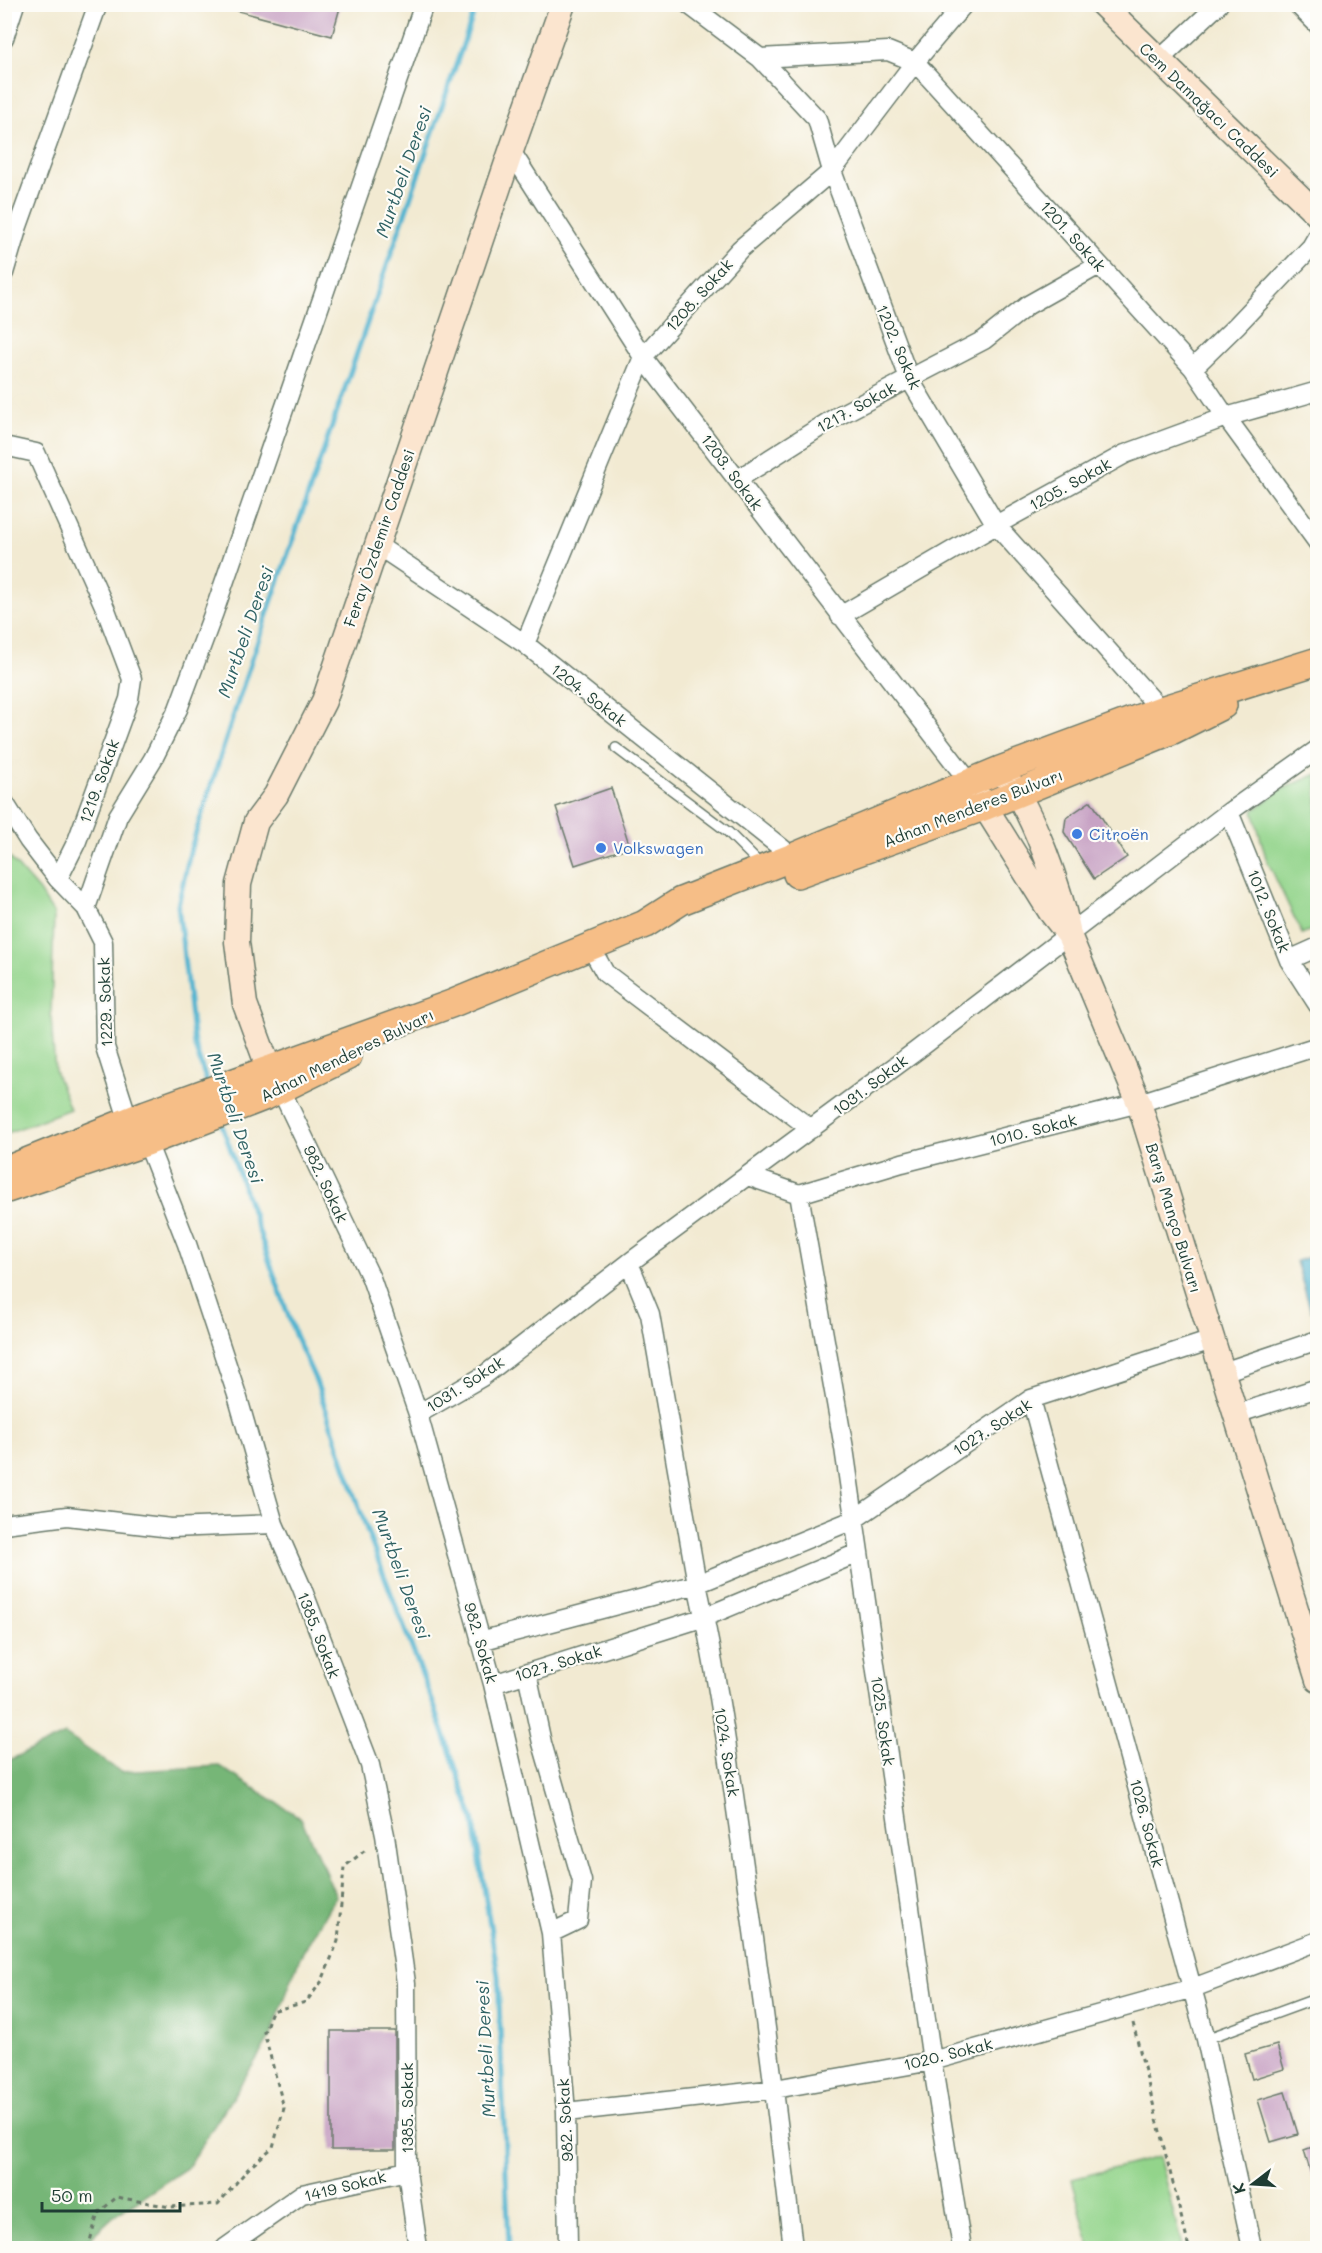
<svg xmlns="http://www.w3.org/2000/svg" width="1322" height="2253" viewBox="0 0 1322 2253" font-family="Mali,sans-serif">
	<rect width="100%" height="100%" fill="#fdfcf7"/>
	<filter id="ink" filterUnits="userSpaceOnUse"><feTurbulence type="fractalNoise" baseFrequency=".0167" numOctaves="2"/><feDisplacementMap in="SourceGraphic" scale="12" xChannelSelector="R" yChannelSelector="G"/><feConvolveMatrix kernelMatrix="1 2 1 2 8 2 1 2 1" color-interpolation-filters="sRGB"/></filter>
	<filter id="wash" filterUnits="userSpaceOnUse"><feTurbulence type="fractalNoise" baseFrequency=".008" numOctaves="4" result="noise"/><feDisplacementMap in="SourceGraphic" scale="24" xChannelSelector="R" yChannelSelector="G"/><feGaussianBlur stdDeviation="1.35" result="paint"/><feColorMatrix in="noise" values="0 0 0 0 0 0 0 0 0 0 0 0 0 0 0 0 0 1.4 0 .05"/><feComposite in="paint" operator="in"/></filter>
	<g filter="url(#wash)">
		<rect width="100%" height="100%" fill="#f2ead2"/>
		<path fill="#93d48b" stroke="#598860" stroke-width="1.5" d="M1317 774V927L1302 934 1266 858 1253 811 1280 790Z
			M5 852 39 891 54 914 51 1017 55 1071 70 1109 5 1134Z
			M1159 2157 1182 2246 1173 2248H1090L1072 2179Z"/>
		<path fill="#76b677" stroke="#4a7a56" stroke-width="1.5" d="M65 1734 121 1772 219 1766 301 1818 336 1896 300 1957 270 2038 188 2167 114 2216 79 2248H5V1762Z"/>
		<path fill="#51b4d0" stroke="#387882" stroke-width="1.5" d="M1317 1255V1310L1316 1308 1311 1311 1296 1261Z"/>
		<g fill="none" stroke-linecap="round" stroke-linejoin="round">
			<path stroke="#51b4d0" stroke-width="5" d="M208 1085 194 1044 178 905 191 848 250 664 477 4
				M221 1122 295 1335 316 1381 369 1536 435 1708 473 1818 498 1976 509 2248"/>
		</g>
		<g id="blocks">
			<path fill="#c7a2c4" d="M240 4H341L332 36 238 11Z
				M611 788 630 847 575 865 556 807Z
				M1091 801 1127 857 1094 879 1064 832 1066 818Z
				M331 2031H395V2150H331Z
				M1277 2045 1284 2069 1252 2079 1245 2054Z
				M1285 2092 1298 2134 1271 2142 1258 2100Z
				M1318 2145V2175L1312 2177 1304 2150Z"/>
		</g>
	</g>
	<g filter="url(#ink)">
		<use href="#blocks" fill-opacity="0" stroke="#697a6b" stroke-width="1.5"/>
		<g fill="none" stroke-linecap="round" stroke-linejoin="round">
			<g stroke="#697a6b" stroke-width="12">
				<path id="lane" d="M616 748 728 832 762 866
					M1206 2039 1318 1998"/>
			</g>
			<g stroke="#697a6b" stroke-width="21">
				<path id="street" d="M688 4 760 58 817 119 832 171 909 378 996 525 1161 710
					M1297 4 1318 25
					M4 38 15 4
					M760 58 888 51 915 62 1193 368 1226 417 1318 543
					M1158 61 1219 4
					M511 151 643 357 970 783
					M4 273 18 226 98 4
					M1193 368 1237 325 1311 247 1318 235
					M4 446 36 453 106 610 132 679 129 699 77 841 58 879
					M738 479 836 417 984 340 1028 305 1099 265
					M377 545 525 644 793 857
					M840 616 996 525 1125 454 1226 417 1318 391
					M525 644 643 357 740 249 832 171 915 62 964 4
					M4 802 28 840 58 879 86 908 103 942 105 1047 129 1122 147 1142 187 1244 237 1395 274 1524 302 1588 370 1765 385 1835 406 1983 407 2171 418 2248
					M1229 812 1289 960 1318 1005
					M86 908 118 816 153 759 178 709 214 612 424 4
					M590 946 605 973 811 1129
					M1289 960 1318 947
					M281 1090 371 1278 418 1414 493 1684 551 1933 566 2112 568 2248
					M748 1176 799 1194 902 1163 1139 1103 1318 1046
					M799 1194 844 1448 932 2061 962 2248
					M629 1263 650 1314 697 1584C719 1681 732 1781 746 1880 763 2002 779 2125 793 2248
					M1223 1372 1318 1340
					M1031 1399 1206 2039 1252 2248
					M418 1414 482 1377 629 1263 916 1051 1229 812 1318 749
					M1236 1414 1318 1388
					M4 1524 67 1516 171 1528 274 1524
					M480 1641 697 1584 853 1520 1031 1399 1212 1340
					M527 1673 542 1743 582 1881 578 1920 551 1933
					M493 1684 705 1617 858 1553
					M566 2112 775 2089 932 2061 1193 1988 1318 1941
					M225 2248 302 2194 407 2171"/>
			</g>
			<g stroke="#697a6b" stroke-width="27">
				<path id="secondary" d="M1102 4 1318 215
					M1007 779C1033 812 1060 888 1068 929
					M970 783 1050 911 1069 935 1139 1103 1318 1680
					M278 1085 269 1069 245 1004 237 942 239 884 256 822 276 795 324 701 511 151 563 4"/>
			</g>
			<g stroke="#697a6b" stroke-width="30">
				<path id="primary" d="M797 874 986 806 1173 730 1223 705
					M4 1171 146 1114 451 1004 645 924 681 901 793 857 1000 770 1161 710 1318 661
					M4 1190 147 1142 266 1096 348 1056"/>
			</g>
			<path stroke="#697a6b" stroke-width="3" stroke-dasharray="4.5 4.5" stroke-linecap="butt" d="M1133 2023 1189 2248
				M88 2248 98 2213 117 2197 170 2207 218 2204 248 2169 273 2147 284 2108 264 2032 272 2011 306 2002 322 1981 338 1941 344 1867 368 1848"/>
			<use href="#lane" stroke="#fff" stroke-width="9"/>
			<use href="#street" stroke="#fff" stroke-width="18"/>
			<use href="#secondary" stroke="#fbe5cf" stroke-width="24"/>
			<use href="#primary" stroke="#f6be87" stroke-width="27"/>
		</g>
	</g>
	<g fill="#3f7fe0" stroke="#fdfcf7" stroke-width="2">
		<circle cx="1077" cy="834" r="6"/>
		<circle cx="601" cy="848" r="6"/>
	</g>
	<g text-anchor="middle" stroke-width="4.5" stroke-linejoin="round" paint-order="stroke">
		<g font-size="16" fill="#1f3d34" stroke="#fdfcf7">
			<text transform="translate(1209 110) rotate(44)" y="6">Cem Damağacı Caddesi</text>
			<text transform="translate(1073 236) rotate(48)" y="6">1201. Sokak</text>
			<text transform="translate(699 295) rotate(-48)" y="6">1208. Sokak</text>
			<text transform="translate(899 347) rotate(67)" y="6">1202. Sokak</text>
			<text transform="translate(856 407) rotate(-29)" y="6">1217. Sokak</text>
			<text transform="translate(732 472) rotate(53)" y="6">1203. Sokak</text>
			<text transform="translate(1070 484) rotate(-29)" y="6">1205. Sokak</text>
			<text transform="translate(379 538) rotate(-71)" y="6">Feray Özdemir Caddesi</text>
			<text transform="translate(589 695) rotate(38)" y="6">1204. Sokak</text>
			<text transform="translate(99 781) rotate(-70)" y="6">1219. Sokak</text>
			<text transform="translate(973 808) rotate(-21)" y="6">Adnan Menderes Bulvarı</text>
			<text transform="translate(1269 911) rotate(68)" y="6">1012. Sokak</text>
			<text transform="translate(105 1002) rotate(-92)" y="6">1229. Sokak</text>
			<text transform="translate(347 1055) rotate(-26)" y="6">Adnan Menderes Bulvarı</text>
			<text transform="translate(870 1085) rotate(-37)" y="6">1031. Sokak</text>
			<text transform="translate(1033 1130) rotate(-14)" y="6">1010. Sokak</text>
			<text transform="translate(326 1184) rotate(65)" y="6">982. Sokak</text>
			<text transform="translate(1174 1218) rotate(73)" y="6">Barış Manço Bulvarı</text>
			<text transform="translate(465 1384) rotate(-33)" y="6">1031. Sokak</text>
			<text transform="translate(992 1427) rotate(-33)" y="6">1027. Sokak</text>
			<text transform="translate(319 1635) rotate(69)" y="6">1385. Sokak</text>
			<text transform="translate(481 1643) rotate(74)" y="6">982. Sokak</text>
			<text transform="translate(558 1663) rotate(-17)" y="6">1027. Sokak</text>
			<text transform="translate(883 1721) rotate(82)" y="6">1025. Sokak</text>
			<text transform="translate(727 1752) rotate(81)" y="6">1024. Sokak</text>
			<text transform="translate(1147 1823) rotate(75)" y="6">1026. Sokak</text>
			<text transform="translate(948 2054) rotate(-14)" y="6">1020. Sokak</text>
			<text transform="translate(407 2108) rotate(-90)" y="6">1385. Sokak</text>
			<text transform="translate(565 2120) rotate(-93)" y="6">982. Sokak</text>
			<text transform="translate(345 2186) rotate(-14)" y="6">1419 Sokak</text>
		</g>
		<g font-size="16" fill="#366cbe" stroke="#fdfcf7" text-anchor="start">
			<text x="1089" y="840">Citroën</text>
			<text x="613" y="854">Volkswagen</text>
		</g>
		<g font-size="18" font-style="italic" fill="#2e6163" stroke="#fdfcf7">
			<text transform="translate(404 172) rotate(-71)" y="6">Murtbeli Deresi</text>
			<text transform="translate(246 632) rotate(-71)" y="6">Murtbeli Deresi</text>
			<text transform="translate(235 1118) rotate(71)" y="6">Murtbeli Deresi</text>
			<text transform="translate(401 1574) rotate(70)" y="6">Murtbeli Deresi</text>
			<text transform="translate(486 2049) rotate(-93)" y="6">Murtbeli Deresi</text>
		</g>
	</g>
	<rect width="1322" height="2253" fill="none" stroke="#fdfcf7" stroke-width="24"/>
	<g transform="translate(1253 2184) rotate(253)" stroke="#fdfcf7" stroke-width="4.5" paint-order="stroke">
	<path d="M0-4.5L10 22L0 15L-10 22Z" fill="#1f3d34"/>
	<text y="-9" font-size="16" font-weight="bold" text-anchor="middle" fill="#1f3d34">K</text>
	</g>
	<path d="M42 2202v9h138v-9" fill="none" stroke="#1f3d34" stroke-width="3"/>
	<text x="51" y="2202" font-size="18" fill="#1f3d34" stroke="#fdfcf7" stroke-width="4.5" paint-order="stroke">50 m</text>
</svg>
